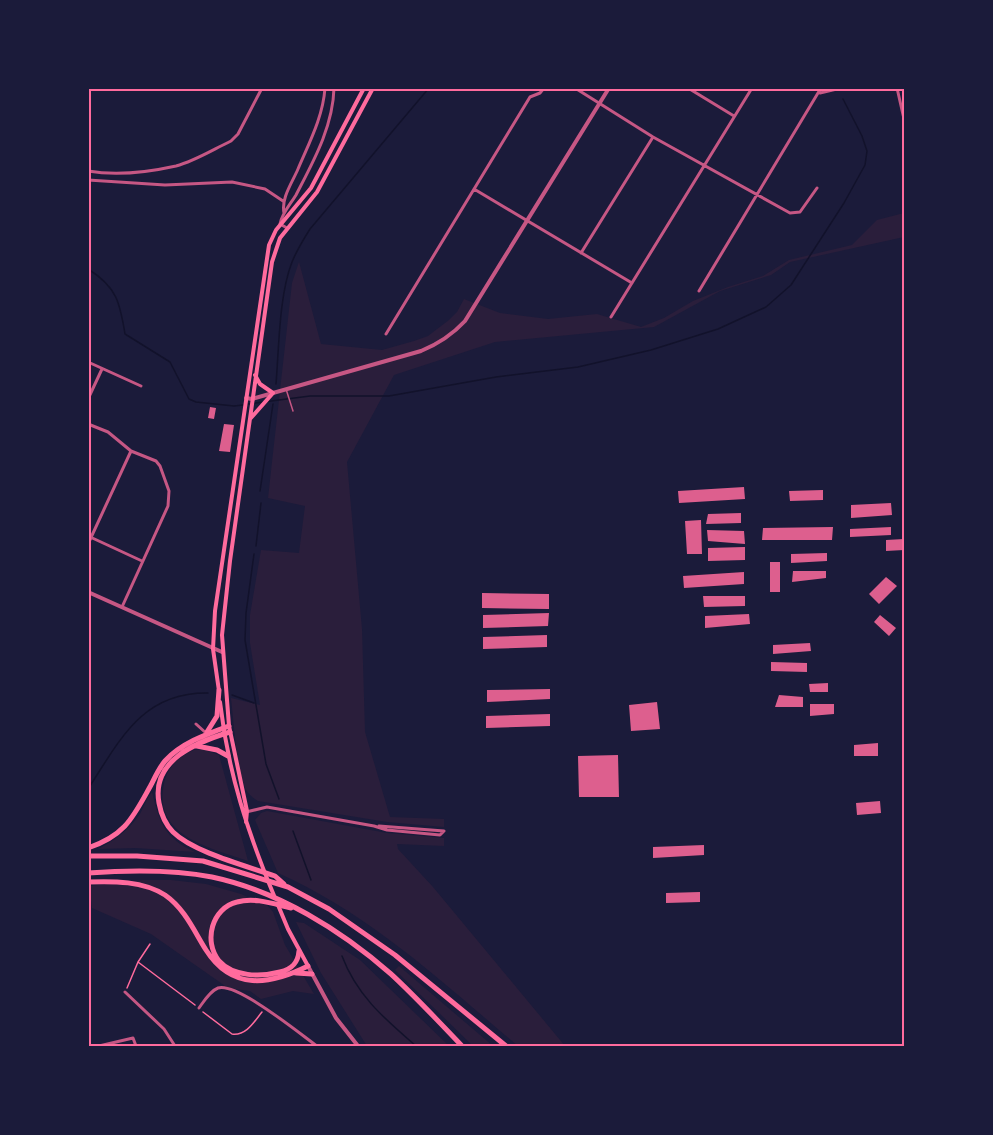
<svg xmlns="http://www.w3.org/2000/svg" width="993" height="1135" viewBox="0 0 993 1135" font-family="Ubuntu,sans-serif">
	<rect width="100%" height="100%" fill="#1b1b3a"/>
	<path fill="#2a1e3b" d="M904 213V237L790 262 771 275 720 291 654 327 495 342 394 375 347 462 362 629 365 732 390 817 444 819V827L387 822 258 801C253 798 248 794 245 788 236 763 234 725 231 698L260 705 250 643V615L261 550 299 553 305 506 268 498 292 283 299 262 321 344 382 350 414 341 428 336 449 320 457 312 464 299 500 313 548 319 597 314 641 327 664 318 693 301 728 287 763 276 789 260 852 245 877 220Z
		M194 750H205L219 755 248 861C211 848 152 836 164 784 167 768 178 756 194 750Z
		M152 792C160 823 164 838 195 852L136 848 98 849C115 840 129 830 140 814 144 807 146 799 152 792Z
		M267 811 387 833 444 838V846L397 844 398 849 433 887 565 1046H518C442 982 370 914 278 873L255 820 261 813Z
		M142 880H171L206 884 241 894 268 906 273 912 285 945 314 994 293 991 261 999 250 991 228 988 151 934 92 908 89 886Z
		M296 922 304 923 360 960 449 1046H367L321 973Z
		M399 966 493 1046H473L395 970Z"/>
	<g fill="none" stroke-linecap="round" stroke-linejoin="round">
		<path stroke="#12122b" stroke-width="1.5" d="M88 269C117 287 120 303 125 334L170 362 189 399 196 402 234 406 243 405
			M276 384C279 348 279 295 292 262 297 250 303 240 310 229L429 88
			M248 404 310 396H389L496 377 578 367 651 350 718 329 766 307 791 285 844 203 865 165 867 151 862 136 843 99
			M260 491 273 404
			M256 546 261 503
			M254 554 246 613 245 640 266 764 279 799
			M232 695 254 703
			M88 789C120 740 142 692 208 693
			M293 831 311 880
			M342 956C357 996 385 1019 416 1046"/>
	</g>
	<path fill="#dd5f8e" d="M210 407 216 408 214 419 208 418Z
		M224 424 234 425 230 452 219 451Z
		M744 487 745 499 679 503 678 491Z
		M823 490V500L790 501 789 491Z
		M891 503 892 515 851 518V505Z
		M741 513V523L706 524 708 514Z
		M701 520 702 554H687L685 521Z
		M833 527 832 540H762L763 528Z
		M891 527V535L850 537V529Z
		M707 530 744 531 745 544 708 541Z
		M904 539V550L886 551V540Z
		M745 547V560L708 561V548Z
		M827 553V561L791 563V554Z
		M770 562H780V592H770Z
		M793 571H826V578L792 582Z
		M744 572V584L684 588 683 576Z
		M886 577 897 586 879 604 869 594Z
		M482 593 549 594V609L482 608Z
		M703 596H745V606L704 607Z
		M549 613 548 626 483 628V615Z
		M749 614 750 624 705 628V616Z
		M880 615 896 628 889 636 874 622Z
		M547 635V647L483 649V637Z
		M810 643 811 651 773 654V645Z
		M771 662 807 663V672L771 671Z
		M828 683V692H810L809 684Z
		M550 689V699L487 702V690Z
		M779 695 803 697V707H775Z
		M657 702 660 729 631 731 629 705Z
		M810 704H834V714L810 716Z
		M550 714V726L486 728V716Z
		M878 743V756H854V745Z
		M618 755 619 797H579L578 756Z
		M880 801 881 813 857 815 856 803Z
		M704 845V855L653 858V847Z
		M700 892V902L666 903V893Z"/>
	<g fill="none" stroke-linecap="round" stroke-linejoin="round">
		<path stroke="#ff6b9d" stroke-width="1.5" d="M138 962 195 1005
			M127 988 138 962 150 944
			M203 1012 232 1034C246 1036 254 1022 262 1012"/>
		<path stroke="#c65784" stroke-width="1.5" d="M286 389 293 411"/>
		<path stroke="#c65784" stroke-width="3" d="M575 88 653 137 790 213 800 212 817 188
			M688 88 734 116
			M897 88 904 119
			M820 93 841 88
			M88 171C116 176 149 172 176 166 195 161 214 149 231 141L238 134 262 88
			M88 180 165 185 232 182 265 189 283 201
			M474 189 632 283
			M284 213C281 198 292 183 298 169 309 143 323 117 325 88
			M287 228 280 224C282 213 290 205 296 195 313 162 333 127 334 88
			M581 253 653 137
			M699 291 821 88
			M611 317 752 88
			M386 334 530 97 540 93 544 88
			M88 362 141 386
			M88 399 102 369
			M88 424 108 432 131 451 156 461 160 466 169 491 168 506 122 607
			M88 536 142 561
			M88 544 131 451
			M196 724 206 733
			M246 812 267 807 374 826 387 830 440 835 444 831
			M379 826 444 831
			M125 992 164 1029 175 1046
			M199 1008C204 1001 210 991 218 988 237 982 300 1034 317 1046
			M99 1046 133 1038 136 1046"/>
		<path stroke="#c65784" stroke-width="4" d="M246 398 252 399 421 351C438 344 452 335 465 321L609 88
			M88 592 222 652
			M308 966 336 1018 358 1046"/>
		<path stroke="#ff6b9d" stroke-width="4" d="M250 419 273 393 260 384 255 375
			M219 691 213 649 215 611 269 245 276 230 311 188 364 88
			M220 702C228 773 248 833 275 898
			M246 822 247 811 229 726 222 635 230 561 272 262 280 238 317 192 373 88
			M278 905 288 929 308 966"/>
		<path stroke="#ff6b9d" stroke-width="5" d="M207 732 217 716 219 690
			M230 732C197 742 151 760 159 803 161 814 165 824 173 832 193 852 247 866 275 876L284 884
			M197 746 217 750 228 756
			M88 848C126 835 133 817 151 785 155 777 159 768 165 761 181 743 207 734 229 726
			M88 856H137L203 861 288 887 329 909 395 955 506 1046
			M88 873C129 870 171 869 212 877 278 891 341 930 391 974 416 997 439 1022 462 1046
			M88 882C114 881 143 881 165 895 185 909 194 931 206 950 232 991 270 985 308 966
			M291 908C274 904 255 897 237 902 212 908 203 941 219 961 233 977 261 977 280 972 292 969 298 963 299 951
			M296 973 312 974"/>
	</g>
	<rect width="993" height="1135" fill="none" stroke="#1b1b3a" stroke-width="180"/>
	<rect x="90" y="90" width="813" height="955" fill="none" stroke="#ff6b9d" stroke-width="2"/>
</svg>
